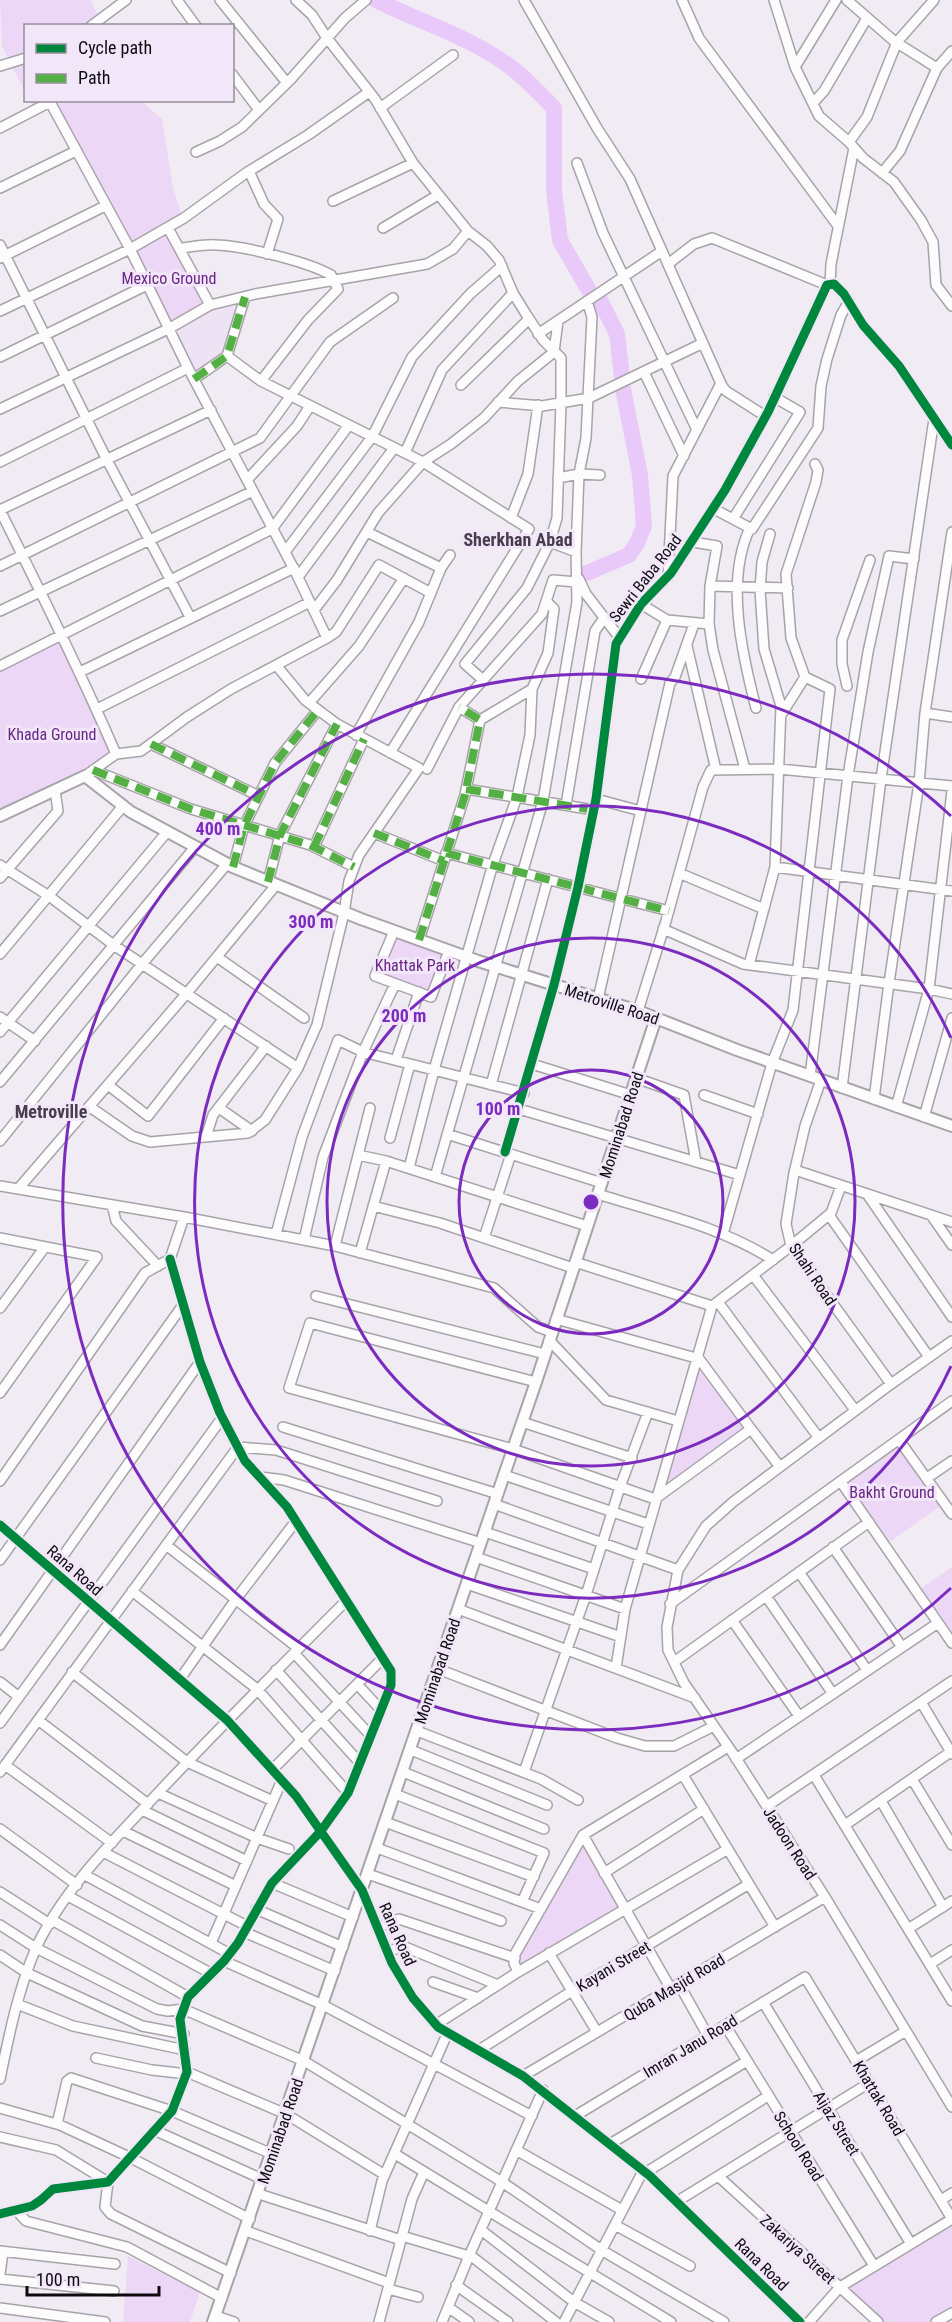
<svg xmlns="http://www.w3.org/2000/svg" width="952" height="2322" viewBox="0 0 952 2322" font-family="'Roboto Condensed',sans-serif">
	<rect width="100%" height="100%" fill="#f1ebf4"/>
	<path fill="#eee3f4" d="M245 297 227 356 194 379 170 328 210 305Z"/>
	<path fill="#ecd8f6" d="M0 0H91L102 25 26 26 25 92 2 46Z
		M30 101H141L162 119 173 188 183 218 130 248 50 103 35 110Z
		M168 229 209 306 170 328 130 249Z
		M61 636 114 754 95 770 0 814V667Z
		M394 931 449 951 431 997 375 976Z
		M696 1358 751 1429 655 1499Z
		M899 1440 944 1504 885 1545 841 1482Z
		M952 1567V1642L917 1591Z
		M583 1835 625 1908 518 1972 515 1954Z
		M952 2219V2313L936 2322H878L843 2290Z
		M128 2256 200 2292 190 2322H123Z"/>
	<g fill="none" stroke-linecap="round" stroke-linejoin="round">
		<path stroke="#e9c9f9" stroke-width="16" d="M376 0C418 21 464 35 502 61 521 73 538 92 554 108V191L560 240 588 289
			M601 302 617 334 622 377
			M587 573 629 555 637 543 644 526 640 475 623 389"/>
		<g stroke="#a7a3a9" stroke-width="12">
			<path id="minor" d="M177 0 196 26
				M220 0 287 83
				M296 0 312 15 327 38 375 99 413 163 468 231 487 246 499 260 513 293 526 314 543 340 561 358V403L557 518 550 542 527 588 465 664 483 680
				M524 0 597 128 630 179 662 251
				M682 0 699 38 838 226
				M774 0 795 67 819 116 849 142 863 158 894 182 921 220 933 242 936 285 952 306
				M847 0 894 41 937 68
				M91 26 126 0
				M0 66 26 58
				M795 67 836 0
				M232 74 259 110
				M813 103 824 91 867 18
				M380 108 453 55
				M0 128 50 102 130 249 188 368 295 571 327 638
				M849 142 867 117 897 42 934 0
				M196 152 220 141 242 127 291 79 345 18 366 0
				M577 163 603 233 697 430
				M249 171 264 204 278 219 267 254
				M882 173 900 151 937 68 952 51
				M0 188 76 151
				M333 201 413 163
				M168 228 210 305
				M383 228 438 195
				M0 245 107 460 190 617
				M180 248C192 247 205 244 217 245 245 246 308 262 331 275L338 289 308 320 261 381
				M0 258 105 206
				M668 264 694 244 712 238 827 285
				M830 285 831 264 854 148
				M0 311 130 249 184 218 246 173 308 135 369 92
				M538 334 662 251 722 386 726 391 765 416
				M227 356 261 381 423 462 529 529 390 753
				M0 357 147 285
				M644 372 684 456
				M194 379 227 356 245 297
				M461 385 529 319
				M498 402 542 406 589 398 703 343
				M0 409 170 328 210 305 255 294 427 264 453 249 468 231
				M405 453 442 370 513 293
				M0 462 188 368
				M558 478 579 474 600 475
				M247 480 297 426 310 406
				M714 509 752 529 818 428 821 386 827 359 841 315 849 301
				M511 518 528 474 538 405
				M733 519 800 412 774 397
				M750 528C725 580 742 654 756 708
				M367 532 441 568
				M550 542 576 552
				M693 542 717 546 710 586 709 624 713 650 745 769
				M285 552 372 437 412 357 470 294 502 266
				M0 566 260 438 330 342 393 298
				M298 577 394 448
				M668 577 673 476 721 383
				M579 579 586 594 619 637
				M710 586 788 588
				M641 604 667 620 709 624
				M314 610 337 580 378 513 423 462 451 444 484 418 518 381 554 352 558 321
				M0 611 253 491
				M687 646 716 770
				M0 666 272 529 349 425
				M80 672 294 568
				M641 679 667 620
				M847 686 842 664V640L870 560
				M309 703 359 646 404 578
				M97 709 310 602
				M925 713 952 717
				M781 715 805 677 791 638 786 574 816 482 818 470 815 464
				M480 720 532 689
				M356 735 419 622 441 568 450 555
				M151 744 259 796
				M116 754C80 671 40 591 0 510L211 410
				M427 769 459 707 542 614 553 580 577 582
				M93 770 191 809 310 845 354 867
				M85 776 116 754 141 751 187 717 231 689 327 638 336 632 379 565 431 593
				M466 789 594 810
				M596 799 641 811
				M566 805 595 631 604 618
				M374 833 444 861
				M314 847 364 739
				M446 853 669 911
				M0 865 49 896 115 946 298 1068
				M233 867 244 826 275 763 318 710
				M775 867 952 891
				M679 873 764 909
				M0 878 58 811 55 790
				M268 882 280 835 337 724
				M663 929 743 964 929 989 952 994
				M394 931 375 976 431 997 449 951
				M419 940 465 795 480 720 459 707
				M0 954 123 806
				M217 957 304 1018
				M749 965 775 867 781 706 764 649 760 590 762 562 770 534
				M598 999 670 683 675 677 694 624
				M638 1011 666 921 703 787 711 770 779 769 952 786
				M0 1017 35 1041
				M0 1032 167 832
				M396 1060 419 992
				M532 1064 631 1095
				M810 1076 848 776 868 652 889 556 914 559
				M636 1078 684 1095 696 1162
				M821 1080 805 1126 794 1173 786 1224 791 1246 891 1384
				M0 1082 195 847
				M108 1085 148 1116 224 1018
				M491 1085 548 879
				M842 1088 881 779 934 419
				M704 1095 758 1114
				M874 1099 889 983 919 783 925 713 952 532
				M90 1107 132 1136 150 1142 248 1133 265 1120 298 1068 317 1025 344 913 349 881 359 855 419 768 337 724 305 700 276 665
				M896 1107 929 989 952 791
				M219 1108 252 1131
				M519 1109 740 1175
				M924 1117 952 1018
				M447 1134 602 1183
				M206 1137 213 1115 266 1046
				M390 1138 410 1064
				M0 1141 142 964 227 864
				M505 1152 554 985 578 887 596 799 616 644 641 604 671 573 725 490 768 412 827 285 834 284 844 294 863 325 899 366 952 445
				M358 1155 386 1161 587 1226
				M409 1168 434 1070 493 864 517 797 530 735 532 689 548 653 554 609 546 601
				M795 1170 952 1222
				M435 1177 543 801 577 602 576 552 579 474 586 438 592 317 587 301
				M0 1186 184 1217 335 1246 494 1288 538 1327 552 1332
				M18 1189 187 993 276 885
				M598 1194C657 1213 720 1226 773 1260
				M867 1194 952 1317
				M112 1205 116 1221 158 1266
				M373 1206 440 1223 573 1268
				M829 1215 929 1357
				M931 1215 952 1245
				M276 1234 302 1137 338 1040 363 1052 524 1093
				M723 1234 772 1063 793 1010 830 689 805 677
				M0 1238 97 1257 0 1393
				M484 1238 511 1154
				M304 1240 323 1157 363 1052 395 984
				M335 1246 370 1108
				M360 1253 386 1161
				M575 1262 712 1306
				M753 1275 855 1410
				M316 1296 545 1354
				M718 1302 819 1438
				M0 1308 45 1247
				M556 1319 696 1358
				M549 1340 606 1400 678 1421
				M952 1341 891 1384 733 1502 706 1526 678 1570 667 1627 668 1650 684 1683 732 1752 825 1897 952 2107
				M536 1382 310 1323 289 1388 513 1449 655 1499 751 1429 697 1356
				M522 1422 632 1458
				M283 1427 498 1494
				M751 1429 780 1467
				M899 1440 952 1514
				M504 1475 648 1524
				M260 1477 284 1480 481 1543
				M927 1478 952 1461
				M0 1481 145 1273 170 1259 184 1217
				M841 1482 952 1643
				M494 1504 678 1570
				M0 1525 227 1720 296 1796 362 1890 392 1963 413 1998 438 2027 523 2076 650 2176 800 2322
				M485 1532 594 1569
				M166 1545 298 1648
				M833 1547 902 1647
				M476 1557 625 1609
				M0 1560 183 1305
				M799 1572 867 1670
				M467 1584 621 1637
				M132 1591 257 1689 348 1793
				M766 1596 833 1694
				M670 1604 952 1401
				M458 1609 695 1698
				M732 1620 799 1716
				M0 1645 200 1362
				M294 1653 371 1736
				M674 1662 869 1522
				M616 1668 625 1609 712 1306 791 1246 831 1213 841 1186
				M438 1669 617 1738 645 1746H674L714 1726
				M276 1670 360 1763
				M72 1672 187 1762 273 1801
				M180 1679 236 1599 296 1521
				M0 1682 19 1697
				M357 1684 381 1710
				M921 1702 952 1754
				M38 1720 148 1804
				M0 1723 222 1418
				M417 1731 541 1779 578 1800
				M411 1750 547 1805
				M736 1759 938 1623
				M5 1765 112 1843
				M272 1770 383 1658
				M0 1772 238 1447 276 1450 437 1501
				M403 1772 544 1829
				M524 1772 586 1595 620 1487 648 1412
				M683 1775 775 1927
				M814 1775 952 2001
				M912 1779 952 1845
				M158 1793 257 1838 289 1849
				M395 1794 544 1853 522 1902
				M881 1801 943 1907
				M767 1806 952 1681
				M142 1810 247 1861
				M385 1822 534 1877
				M845 1825 952 1751
				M0 1829 77 1885
				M123 1831 236 1886
				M583 1835 671 1989
				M377 1848 541 1909
				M103 1852 247 1926
				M604 1873 704 1809
				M368 1874 501 1921
				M85 1875 230 1954
				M272 1883 353 1917
				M0 1892 50 1924
				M68 1896 212 1974
				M256 1909 343 1947
				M52 1920 188 1997
				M0 1925 36 1948 157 2009 168 2011 183 2009 304 2061 502 2182 603 2251 724 2322
				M377 1928 399 1919 515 1958
				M908 1929 952 1901
				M244 1932 335 1971
				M211 1943 282 1780
				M387 1951 405 1947 498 1985
				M549 1953 597 2032
				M0 1955 27 1973 142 2026 184 2034
				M224 1961 323 2005 532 2116
				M930 1964 952 1950
				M518 1972 514 1963 515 1954 583 1835 728 1747
				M433 1982 478 1998
				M679 1984 708 2036
				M763 2002 911 2244
				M17 2004 73 2026 185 2050
				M437 2024 518 1972 728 1849
				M725 2025 874 2266
				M479 2050 572 1991 749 1884
				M96 2058 152 2070 187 2074
				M856 2061 906 2031
				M187 2072 286 2114 385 2175
				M523 2076 825 1897
				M0 2079C9 2035 18 1990 36 1948 63 1890 112 1842 156 1795 218 1729 282 1665 346 1601
				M0 2108 60 2125 129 2157 250 2219
				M575 2116 805 1977 952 2219
				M57 2124 67 2081 71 2078 172 2111 272 2154
				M154 2130 264 2180
				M0 2137 56 2150 108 2182 105 2207 111 2214 231 2273
				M610 2144 747 2061
				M516 2150 622 2210
				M395 2154 671 2322
				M645 2173 768 2096
				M718 2176 878 2322
				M259 2194 401 2240
				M941 2200 952 2193
				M676 2202 869 2083
				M16 2210 26 2221 127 2247 222 2298
				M0 2214 32 2206 41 2200 53 2189 108 2182 172 2111 187 2072 180 2019 188 1997 224 1961 238 1943 272 1883 321 1831 348 1793 391 1685V1671L287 1507 245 1461 220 1413 200 1362 170 1259
				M615 2225 690 2266
				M481 2230 574 2302 609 2322
				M246 2231 389 2283
				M370 2231 382 2181 448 2032
				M402 2236 469 2256
				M0 2251 115 2264
				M470 2255 556 2322
				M0 2274 3 2252
				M0 2279 114 2291
				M456 2285 508 2322
				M388 2289 418 2297
				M448 2307 469 2322
				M0 2308 105 2322
				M216 2316 234 2322
				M379 2322 412 2199 424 2172
				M442 2322 469 2256 543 2090
				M564 2322 643 2171
				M809 2322 840 2287 952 2219
				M936 2322 952 2313"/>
		</g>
		<g stroke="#a7a3a9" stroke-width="14">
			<path id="major" d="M0 816 85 776 131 812 233 867 361 919 478 961 638 1011 737 1050 952 1126
				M213 2322 536 1382 656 1018"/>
		</g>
		<use href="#minor" stroke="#fdfcfd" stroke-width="9"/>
		<use href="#major" stroke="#fdfcfd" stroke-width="10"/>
		<path stroke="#54b044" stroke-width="8" stroke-dasharray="15 8" stroke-linecap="butt" d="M194 379 227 356 245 297
			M151 744 259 796
			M93 770 191 809 310 845 354 867
			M466 789 594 810
			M374 833 444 861
			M314 847 364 739
			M446 853 669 911
			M233 867 244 826 275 763 318 710
			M268 882 280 835 337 724
			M419 940 465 795 480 720 459 707"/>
		<g stroke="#f2e7f8" stroke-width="13">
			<path id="cycleway" d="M505 1152 554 985 578 887 596 799 616 644 641 604 671 573 725 490 768 412 827 285 834 284 844 294 863 325 899 366 952 445
				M0 1525 227 1720 296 1796 362 1890 392 1963 413 1998 438 2027 523 2076 650 2176 800 2322
				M0 2214 32 2206 41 2200 53 2189 108 2182 172 2111 187 2072 180 2019 188 1997 224 1961 238 1943 272 1883 321 1831 348 1793 391 1685V1671L287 1507 245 1461 220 1413 200 1362 170 1259"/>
		</g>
		<use href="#cycleway" stroke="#00873e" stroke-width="9"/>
	</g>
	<g fill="none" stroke="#7b2cbf" stroke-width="3">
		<circle cx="591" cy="1202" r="132"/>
		<circle cx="591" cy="1202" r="264"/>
		<path d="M951 1366A396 396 0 1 1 951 1038"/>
		<path d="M951 1588A528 528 0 1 1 951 816"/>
	</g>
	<g text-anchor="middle" stroke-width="6" stroke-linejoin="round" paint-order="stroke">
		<g font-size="16" fill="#692684" stroke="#f2e7f8">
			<text x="169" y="284">Mexico Ground</text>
			<text x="52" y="740">Khada Ground</text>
			<text x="415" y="971">Khattak Park</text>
			<text x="892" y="1498">Bakht Ground</text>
		</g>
		<g font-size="16" fill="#0e0b10" stroke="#f2e7f8">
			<text transform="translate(645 578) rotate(-52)" y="6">Sewri Baba Road</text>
			<text transform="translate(612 1004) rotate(18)" y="6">Metroville Road</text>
			<text transform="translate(621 1125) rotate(-72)" y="6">Mominabad Road</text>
			<text transform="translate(813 1274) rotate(56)" y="6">Shahi Road</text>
			<text transform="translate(75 1570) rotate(41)" y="6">Rana Road</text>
			<text transform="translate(437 1671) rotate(-71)" y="6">Mominabad Road</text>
			<text transform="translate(790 1843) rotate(57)" y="6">Jadoon Road</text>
			<text transform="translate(398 1934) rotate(66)" y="6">Rana Road</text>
			<text transform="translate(613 1966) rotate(-31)" y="6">Kayani Street</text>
			<text transform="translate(674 1987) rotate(-31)" y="6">Quba Masjid Road</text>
			<text transform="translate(690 2046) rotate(-31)" y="6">Imran Janu Road</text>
			<text transform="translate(879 2098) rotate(59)" y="6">Khattak Road</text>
			<text transform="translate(837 2123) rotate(58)" y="6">Aijaz Street</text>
			<text transform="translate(280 2131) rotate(-71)" y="6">Mominabad Road</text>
			<text transform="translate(799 2146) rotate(58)" y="6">School Road</text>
			<text transform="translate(798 2249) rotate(42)" y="6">Zakariya Street</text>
			<text transform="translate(762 2264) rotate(44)" y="6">Rana Road</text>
		</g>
		<g font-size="18" font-weight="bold" fill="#473e4b" stroke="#f2e7f8">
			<text x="518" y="546">Sherkhan Abad</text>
			<text x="51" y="1118">Metroville</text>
		</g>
	</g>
	<circle cx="591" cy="1202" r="9" fill="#7b2cbf" stroke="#f2e7f8" stroke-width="3"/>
	<g font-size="18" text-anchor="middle" font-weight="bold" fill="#7b2cbf" stroke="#f2e7f8" stroke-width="6" stroke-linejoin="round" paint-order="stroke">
		<text x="218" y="835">400 m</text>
		<text x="311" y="928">300 m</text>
		<text x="404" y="1022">200 m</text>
		<text x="498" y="1115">100 m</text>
	</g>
	<rect x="24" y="24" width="210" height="78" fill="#f2e7f8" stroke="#978f9b" stroke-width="1.5"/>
	<rect x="36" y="44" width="30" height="9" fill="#00873e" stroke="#978f9b" stroke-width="1.5"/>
	<text x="78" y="54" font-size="18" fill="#0e0b10">Cycle path</text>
	<rect x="36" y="74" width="30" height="9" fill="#54b044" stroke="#978f9b" stroke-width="1.5"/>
	<text x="78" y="84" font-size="18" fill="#0e0b10">Path</text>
	<path d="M27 2286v9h132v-9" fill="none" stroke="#0e0b10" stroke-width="3"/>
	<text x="36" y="2286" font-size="18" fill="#0e0b10" stroke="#f2e7f8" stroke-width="4.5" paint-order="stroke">100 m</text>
</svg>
